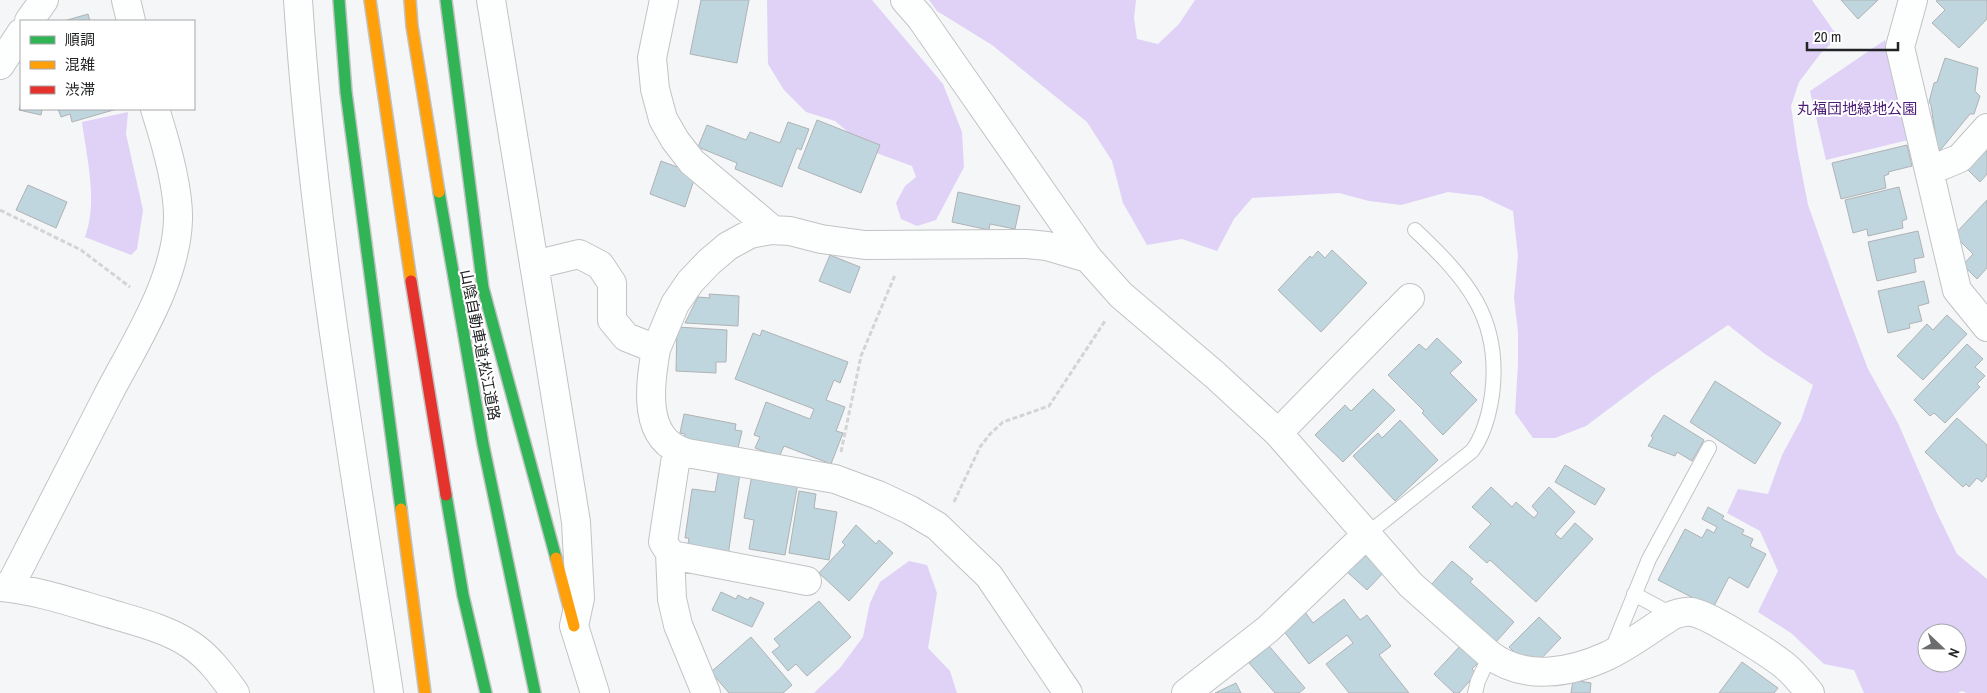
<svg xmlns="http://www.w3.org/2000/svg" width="1987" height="693" viewBox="0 0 1987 693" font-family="'Archivo Narrow','Noto Sans JP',sans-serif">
	<rect width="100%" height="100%" fill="#f4f6f8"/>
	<path fill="#dfd2f6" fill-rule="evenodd" d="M767 0H872L943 84 962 132 964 167 936 220 917 226 901 219 896 203 905 186 916 177 912 166 871 151 835 121 806 112 784 90 768 64Z
		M929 0H1136L1134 18 1137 39 1158 44 1179 24 1195 0H1812L1838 37 1821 53 1799 82 1791 106 1797 148 1808 205 1844 306 1868 369 1898 423 1937 513 1957 554 1987 579V693H1967L1962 691 1958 693H1864L1854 670 1824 664 1791 633 1758 612 1778 571 1760 531 1727 513 1738 489 1768 494 1782 455 1801 420 1813 385 1765 354 1728 325 1654 375 1586 426 1555 438H1533L1515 413 1518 364V332L1514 298 1518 256 1513 211 1481 196 1448 192 1401 205 1369 201 1339 193 1252 198 1234 219 1217 251 1182 239 1147 245 1123 203 1112 161 1087 122 992 45 937 11ZM1927 633H1957V663H1927Z
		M1885 40 1908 140 1826 160 1810 91Z
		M128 112 126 134 143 210 137 249 131 255 85 237C98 201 87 160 82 122Z
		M909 561 927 565 937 593 928 648 950 671 957 693H814L840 668 863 637 870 603 880 582Z"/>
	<path fill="#bfd6de" stroke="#b0b2b4" d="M701 0H749L737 63 690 54Z
		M1841 0H1878L1858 19Z
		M1938 0H1987V19L1959 48 1932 23 1945 10 1936 1Z
		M88 14 90 21H64Z
		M1945 58 1978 68 1975 91 1980 96 1974 114H1970L1938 153 1931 105 1929 102 1934 83 1937 82Z
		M21 102V109H42L41 115 19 110Z
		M58 109H117L72 122 70 114 61 117Z
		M817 120 880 145 861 193 798 168Z
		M788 122 809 129 801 150 797 148 782 187 735 169 737 163 698 147 707 125 746 140 750 132 780 143Z
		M1907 145 1912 166 1888 172 1889 174 1884 176 1886 188 1841 199 1832 163Z
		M1981 146 1987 152V174L1980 182 1962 164Z
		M661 161 696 174 685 207 650 194Z
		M28 185 67 202 56 228 16 210Z
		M1899 187 1907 219 1902 221 1903 228 1868 236 1867 229 1853 233 1845 200Z
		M958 192 1020 206 1015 229 990 224 989 230 952 222Z
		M1987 200V268L1977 279 1963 265 1973 254 1954 235Z
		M1918 231 1924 257 1914 259 1916 272 1877 281 1868 242Z
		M1332 250 1367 283 1321 332 1278 290 1310 256 1312 258 1318 251 1325 258Z
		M830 255 860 267 850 293 819 281Z
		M1924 281 1929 303 1918 306 1922 321 1909 324 1910 328 1888 333 1878 291Z
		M709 294 739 296 738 326 685 323 698 297 710 298Z
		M1947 315 1967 334 1923 380 1897 356 1927 324 1933 330Z
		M677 327 727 330 726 362H716V373L676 371Z
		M762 330 848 362 840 383 834 380 826 400 845 407 836 431 843 433 831 464 784 446 779 457 755 448 760 437 754 435 766 402 810 419 814 409 735 379 753 333 760 336Z
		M1437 338 1462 362 1450 373 1477 400 1443 435 1422 413 1424 411 1388 375 1419 344 1426 350Z
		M1967 344 1983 359 1975 367 1985 376 1977 384 1980 387 1945 423 1934 413 1930 416 1914 400Z
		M1715 381 1781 423 1755 464 1690 422Z
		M1373 389 1395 410 1343 462 1315 435 1345 405 1351 411Z
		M684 414 736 424 735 430 742 431 738 448 684 438 685 434 680 433Z
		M1664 415 1704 440 1692 461 1677 452 1675 456 1648 446 1653 438 1651 436Z
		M1957 418 1987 445V476L1982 482 1977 478 1969 487 1966 484 1963 487 1925 452Z
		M1400 420 1438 460 1395 501 1353 456 1378 433 1382 438Z
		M1565 465 1605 489 1595 505 1555 482Z
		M719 469 740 473 728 556 687 550 689 538H685L692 489 715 492Z
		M752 475 798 483 785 555 749 549 754 520 744 518Z
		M1491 487 1512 507 1516 502 1534 518 1538 513 1532 506 1549 487 1575 512 1555 534 1561 539 1575 523 1593 539 1536 602 1490 560 1487 563 1469 547 1491 524 1472 507Z
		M799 491 816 494 814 508 837 512 829 560 789 553Z
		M1708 507 1724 516 1722 519 1744 530 1742 534 1753 539 1750 546 1766 554 1748 588 1729 577 1713 608 1658 580 1685 529 1702 538 1707 529 1714 533 1717 527 1702 519Z
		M856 525 876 544 879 540 893 553 849 601 819 573 845 545 842 542Z
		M1363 551 1385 571 1367 590 1345 570Z
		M1452 561 1473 579 1470 582 1514 622 1495 643 1431 585Z
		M721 592 736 599 738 595 748 600 750 597 764 603 752 627 712 610Z
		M1344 599 1360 620 1367 615 1391 646 1379 655 1409 693H1349L1326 664 1353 643 1347 635 1309 664 1283 630 1305 612 1313 623Z
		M819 601 851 637 807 676 796 664 788 671 772 652 780 646 774 639Z
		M1539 617 1561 638 1536 664 1525 663 1509 647Z
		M751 637 792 685 783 693H729L711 672Z
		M1462 644 1480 661 1472 669 1476 674 1459 693H1454L1434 674Z
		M1269 646 1305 688 1299 693H1275L1249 663Z
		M1742 662 1778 688 1774 693H1719Z
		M1573 680 1591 683 1590 693H1571Z
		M1236 683 1241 693H1215Z"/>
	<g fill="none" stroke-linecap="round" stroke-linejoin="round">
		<g stroke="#c1c3c4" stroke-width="16">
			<path id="lane" d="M1366 535 1472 451C1484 435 1489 415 1492 395 1502 319 1467 279 1415 230
				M1634 594 1673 615
				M1611 652 1649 559 1709 448
				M1475 693 1478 681 1490 655"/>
		</g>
		<g stroke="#c1c3c4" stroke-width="30">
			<path id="street" d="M126 0 131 21
				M298 0C313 233 354 463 389 693
				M491 0 576 522 580 598 574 626 595 693
				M664 0 652 58 655 89 663 119 675 140 692 162 773 230
				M905 0 920 17 1088 258 1121 295 1215 375 1278 433 1411 585 1490 655C1525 681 1570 673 1607 656 1629 646 1652 628 1673 615 1679 613 1685 611 1691 612 1707 613 1770 654 1784 665 1794 673 1802 683 1810 693
				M1913 0 1900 47 1957 290 1987 327
				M29 21 44 0
				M0 65 21 33
				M1929 171 1960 158 1987 128
				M534 265 579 254 600 265 612 283V320L626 337 656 349C650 385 641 440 687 453L835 479 878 495 910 510 937 526 989 576 1068 693
				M656 349 675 304 690 282 709 262 728 246 750 234 771 230 790 231 821 239 865 245 1027 244 1047 246 1088 258
				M1278 433 1410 298
				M677 450 663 542 670 553 677 556 807 581
				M670 553 672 599 678 625 706 693
				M0 587C36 590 71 602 105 612 134 621 166 628 191 645 209 657 222 675 235 693
				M9 588C42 523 75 459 108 395 135 343 176 281 178 220 179 188 165 140 155 109
				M1186 693 1268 629 1366 535"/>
		</g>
		<g stroke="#c1c3c4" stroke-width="14">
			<path id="fast" d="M339 0 346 92 401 509
				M446 0 483 288 556 558
				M439 192 483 444 535 693
				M446 495 463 595 486 693"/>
		</g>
		<g stroke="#c1c3c4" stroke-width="14">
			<path id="slow" d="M370 0 411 281
				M410 0 412 26 439 192
				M401 509 425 693
				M556 558 574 626"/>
		</g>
		<g stroke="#c1c3c4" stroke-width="14">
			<path id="jam" d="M411 281 446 495"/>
		</g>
		<path stroke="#d4d4d5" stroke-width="3" stroke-dasharray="5 2.5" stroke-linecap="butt" d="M0 210 81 250 130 287
			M841 452 861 356 895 275
			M954 502 980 447 990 434 1003 422 1049 406 1105 321"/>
		<use href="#lane" stroke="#fdfefe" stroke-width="14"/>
		<use href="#street" stroke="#fdfefe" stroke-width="28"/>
		<use href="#fast" stroke="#30b455" stroke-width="11"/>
		<use href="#slow" stroke="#ff9f0a" stroke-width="11"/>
		<use href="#jam" stroke="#e5322d" stroke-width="11"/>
	</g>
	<g text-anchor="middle" stroke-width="4" stroke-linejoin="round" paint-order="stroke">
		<g font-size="15" fill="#4a1c77" stroke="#fff">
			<text x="1857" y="114">丸福団地緑地公園</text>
		</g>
		<g font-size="15" fill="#222324" stroke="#fff">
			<text transform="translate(480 345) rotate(79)" y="5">山陰自動車道;松江道路</text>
		</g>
	</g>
	<rect x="20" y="20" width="175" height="90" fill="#ffffff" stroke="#a7a7a7"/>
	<rect x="30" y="36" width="25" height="8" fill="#30b455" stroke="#a7a7a7"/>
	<text x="65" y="45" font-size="15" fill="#222324">順調</text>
	<rect x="30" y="61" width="25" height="8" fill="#ff9f0a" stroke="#a7a7a7"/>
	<text x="65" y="70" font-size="15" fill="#222324">混雑</text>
	<rect x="30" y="86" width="25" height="8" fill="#e5322d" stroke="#a7a7a7"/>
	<text x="65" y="95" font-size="15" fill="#222324">渋滞</text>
	<g transform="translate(1942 648) rotate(112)"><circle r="24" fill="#ffffff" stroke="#a7a7a7"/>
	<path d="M0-4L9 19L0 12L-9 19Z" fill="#6c6d6e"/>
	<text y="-8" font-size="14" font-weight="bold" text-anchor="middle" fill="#222324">N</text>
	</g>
	<path d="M1807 42v8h91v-8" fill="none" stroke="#222324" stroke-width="2.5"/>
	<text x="1814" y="42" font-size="15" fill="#222324" stroke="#ffffff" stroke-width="4" paint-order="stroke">20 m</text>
</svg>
